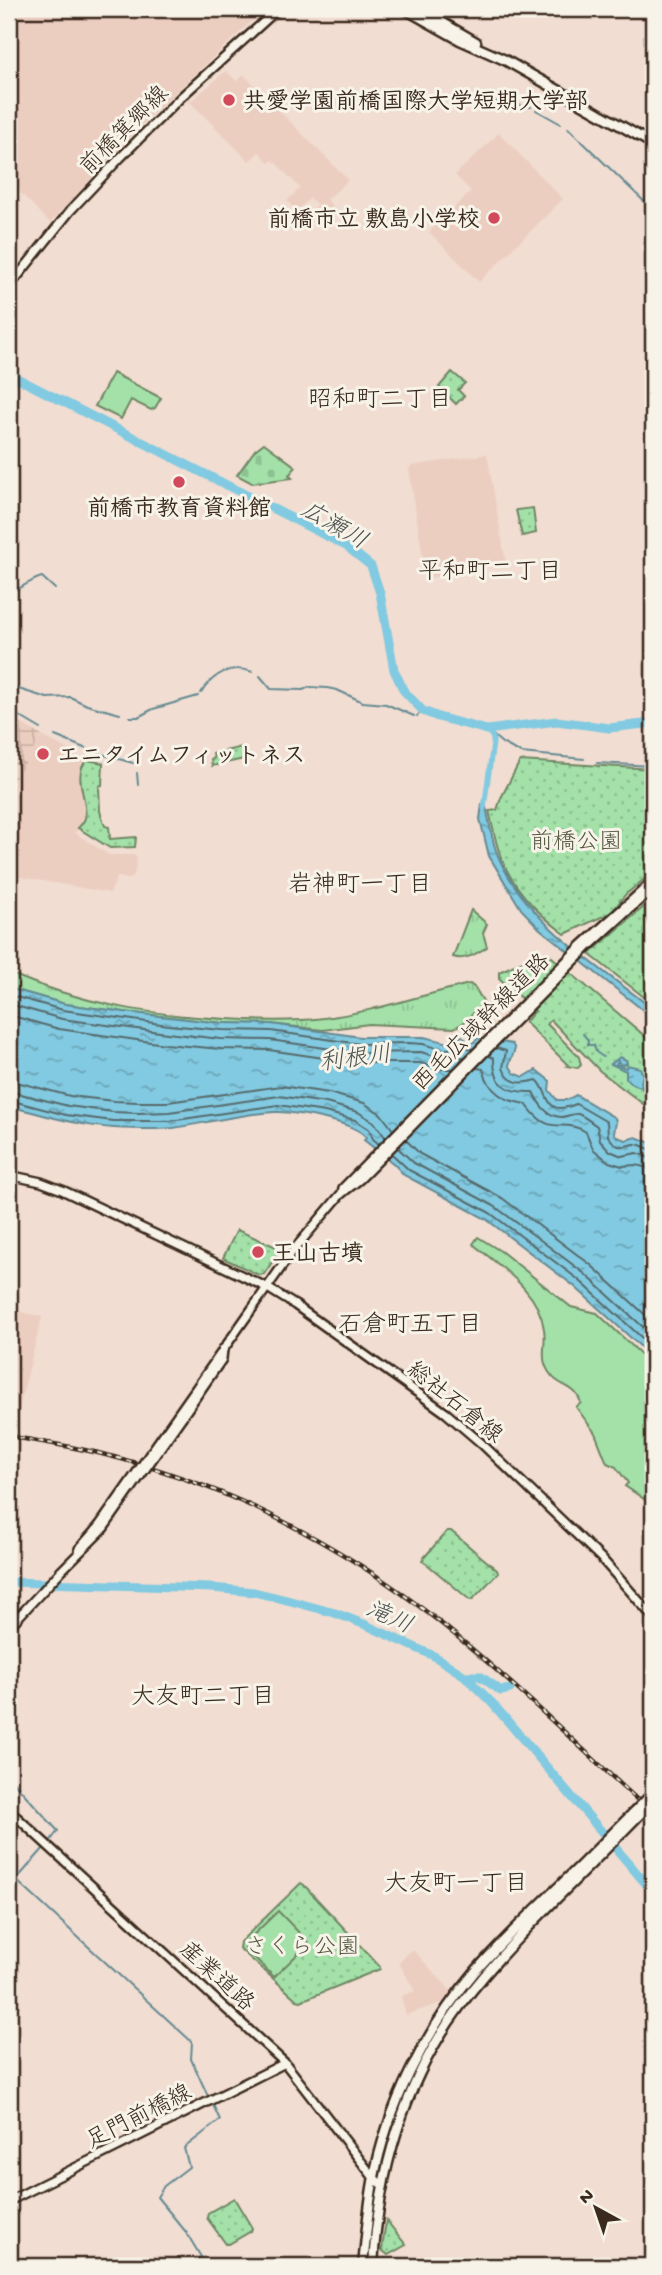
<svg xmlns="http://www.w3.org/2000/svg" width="662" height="2275" viewBox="0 0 662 2275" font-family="'Gochi Hand','Klee One',sans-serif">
	<defs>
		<pattern id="industrial-grid" width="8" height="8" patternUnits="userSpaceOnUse" patternTransform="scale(1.75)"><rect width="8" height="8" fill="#eccec1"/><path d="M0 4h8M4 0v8" fill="none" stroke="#cbb1a5"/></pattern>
		<pattern id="grass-tufts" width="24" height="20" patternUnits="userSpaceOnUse" patternTransform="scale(1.75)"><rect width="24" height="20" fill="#a3e1a9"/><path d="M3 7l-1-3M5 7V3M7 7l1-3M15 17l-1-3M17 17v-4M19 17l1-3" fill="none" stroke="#8dc191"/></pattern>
		<pattern id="cemetery-stones" width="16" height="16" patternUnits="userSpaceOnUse" patternTransform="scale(1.75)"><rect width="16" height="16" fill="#a3e1a9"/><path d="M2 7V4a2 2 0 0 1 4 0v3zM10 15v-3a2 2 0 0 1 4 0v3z" fill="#8dc191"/></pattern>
		<pattern id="park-dots" width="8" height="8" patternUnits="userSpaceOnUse" patternTransform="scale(1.75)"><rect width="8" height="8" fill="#a3e1a9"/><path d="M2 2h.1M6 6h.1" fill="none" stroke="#8dc191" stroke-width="1.8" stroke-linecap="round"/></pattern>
		<pattern id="water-ripples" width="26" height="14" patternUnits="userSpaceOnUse" patternTransform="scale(1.75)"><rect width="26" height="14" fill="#81cae1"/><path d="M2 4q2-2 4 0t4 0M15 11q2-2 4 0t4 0" fill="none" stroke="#6ba4b6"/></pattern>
	</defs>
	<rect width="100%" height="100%" fill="#f1ddd1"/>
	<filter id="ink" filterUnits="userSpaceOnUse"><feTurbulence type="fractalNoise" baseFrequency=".0143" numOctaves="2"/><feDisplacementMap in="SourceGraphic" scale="14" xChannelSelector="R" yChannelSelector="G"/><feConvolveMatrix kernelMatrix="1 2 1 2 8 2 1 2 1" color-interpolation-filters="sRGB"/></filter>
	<g filter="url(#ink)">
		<path fill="#eccec1" d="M9 9H265L151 115 50 223 9 181Z
			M226 71 237 81 244 75 348 180 327 200 336 210 326 219 315 207 317 205 310 198 297 211 287 201 300 188 273 160 269 163 259 152 249 161 190 102Z
			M499 133 563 199 479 282 429 232 471 191 455 175Z
			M487 454 506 563 428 578 426 577 409 469 411 466Z
			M42 736 73 752 75 758 84 762 80 772 85 818 75 833 109 855H134L137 858 134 875 130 879 117 877 110 893 9 875V788Z
			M9 1309 42 1317 16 1421 9 1420Z
			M410 1951H414L452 1992 444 2002 406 2015 401 1996 415 1991 399 1963Z"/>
		<path fill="url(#industrial-grid)" d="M9 716 42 736 9 789Z"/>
		<path fill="url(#grass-tufts)" stroke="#6f8664" stroke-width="2" d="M471 910 487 924 483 933 487 947C476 954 465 961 453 957Z
			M9 973C82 1004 148 1015 227 1019 259 1021 292 1022 324 1018 373 1012 421 995 470 984L475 988 483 1001 482 1005 462 1024 454 1028 369 1024 323 1030 271 1024 222 1023 124 1012 65 1004 9 988Z"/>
		<path fill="url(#cemetery-stones)" stroke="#6f8664" stroke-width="2" d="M264 443 296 467 289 475 292 478 252 483 237 475 255 450Z"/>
		<path fill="url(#park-dots)" stroke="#6f8664" stroke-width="2" d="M452 372 465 383 458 390 464 396 456 404 439 387Z
			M533 508 536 533 522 536 516 510Z
			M242 747 244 759 212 766 211 759 214 758 213 754Z
			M87 760 103 763 102 785 99 786 100 811 105 826 109 827 110 839 136 837 135 847 110 848 78 828C81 825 84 822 85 818 89 800 71 776 87 760Z
			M520 761 653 769V872L625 895 612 912 565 934C538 914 514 890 501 858 496 844 493 829 490 815L489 811 497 810 501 798Z
			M653 899V1004L589 954Z
			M545 954 552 957 653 1043V1129L645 1113 649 1110 647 1107 600 1071 551 1020 547 1024 579 1057 581 1065 578 1068 567 1066 568 1065 525 1022 535 1011 499 978V972L536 955Z
			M237 1230 281 1249 264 1274 259 1275 223 1258Z
			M447 1531H451L497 1570 498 1573 473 1599 470 1600 422 1560Z
			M301 1883 304 1885 380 1967V1969L301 2001 297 2000 239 1948 240 1942Z
			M234 2198 252 2228 251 2231 229 2244H226L207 2218 208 2213Z
			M386 2220 406 2245 388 2255 382 2250Z"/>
		<path fill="#a3e1a9" stroke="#6f8664" stroke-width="2" d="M113 373 161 398 155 408 151 410 131 400 121 419 95 406Z
			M478 1237 502 1252 571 1307 597 1313 644 1357 646 1364 653 1372V1505L625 1486 628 1483 616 1467 607 1463 595 1433 576 1407 581 1403C575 1384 559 1387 551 1375 538 1358 547 1347 544 1329 539 1290 500 1267 473 1244Z
			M278 1911 309 1943 274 1977 245 1948 246 1942Z"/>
		<path fill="url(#water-ripples)" stroke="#658a93" stroke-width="2" d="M482 804H485C490 821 491 840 498 856 527 923 597 965 653 1009V1018L540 929 521 909 489 856 480 819Z
			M9 988 65 1004 124 1012 222 1023 271 1024 361 1037H424L449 1043 462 1036 466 1040 474 1042 478 1038 512 1044 515 1049 509 1065 514 1073 524 1077 536 1070 550 1081 549 1090 557 1100H567L576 1095 615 1118 616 1122 614 1133 617 1137 626 1140 636 1137 653 1144V1358L574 1286 486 1219 404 1175 394 1164 364 1140 366 1137C355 1122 293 1111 274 1112 241 1114 207 1123 173 1128 154 1130 133 1129 114 1128 78 1126 44 1115 9 1106Z
			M620 1057 626 1060 627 1063 621 1065 618 1061 616 1064 626 1068 627 1065 640 1068 643 1075 641 1082 647 1094 653 1096V1102L646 1096 642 1087C635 1085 631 1085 626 1078V1071L611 1064Z"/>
		<path fill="#f1ddd1" d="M485 1035 505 1039 385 1162 372 1151Z"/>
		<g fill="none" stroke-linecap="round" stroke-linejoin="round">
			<path stroke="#576a6c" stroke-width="2" d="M9 995 63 1010 168 1025 222 1030 271 1031 360 1044 409 1043 423 1044 444 1050 460 1046 473 1049
				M9 1004 62 1019 167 1033 221 1039 270 1040 359 1053 421 1052 444 1059 465 1057
				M9 1015 59 1029 165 1044 221 1049 269 1050 358 1063H420L440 1069H453
				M496 1048 506 1051 503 1068C509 1085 522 1084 537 1080 551 1092 542 1118 576 1104L607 1122 608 1136C619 1151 621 1146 635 1144 641 1144 647 1149 653 1150
				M489 1056 494 1058C493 1085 508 1093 533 1092 539 1104 546 1116 561 1117 566 1117 573 1113 578 1114 584 1116 592 1123 597 1126L600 1140 610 1151 622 1156 637 1153 653 1159
				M477 1068 483 1069C489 1092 504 1101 526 1104 551 1140 562 1116 586 1132L593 1149 609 1162 622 1166 636 1165 653 1169
				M9 1080 70 1096 114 1101 138 1102H168L281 1086 329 1093 364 1103 381 1114 393 1130
				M9 1091 68 1106 113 1112 138 1113 169 1112 279 1096 326 1103 358 1112 374 1122 385 1137
				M9 1100 66 1115 113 1121H170L278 1105 325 1112 355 1120 369 1129 373 1139 379 1144
				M406 1140 420 1154 502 1198 591 1265 653 1322
				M398 1148 414 1163 494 1206 539 1239 585 1274 653 1336
				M392 1154 409 1170 490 1213 534 1246 579 1280 653 1348"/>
			<path stroke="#658a93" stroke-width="2" d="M490 101 531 107
				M536 110 561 124
				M568 128 653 210
				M9 593C18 590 35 578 42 577L55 589
				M260 676 271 689 303 690 309 687 327 688 337 690 363 702 386 704 414 716
				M9 686 47 698 70 697 87 705 120 714
				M201 693C214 673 230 664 253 672
				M9 710 41 729
				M417 716 423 711
				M130 717H138L153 709 198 696
				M487 730 502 743 521 753 584 759
				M55 736 94 752 133 763
				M597 763 653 766
				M137 773 138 784
				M583 1034 588 1040V1045H594L596 1052 603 1057
				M9 1777 58 1831 48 1844
				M44 1848 16 1880 192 2042 191 2059 207 2094
				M187 2266 201 2257 186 2232 157 2197 164 2186 189 2167 184 2148 220 2120 213 2105"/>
			<path stroke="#81cae1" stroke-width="5" d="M484 808 493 743V738L487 730"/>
			<path stroke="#81cae1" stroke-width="9" d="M9 374 346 546 371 566 380 593 394 670 404 691 423 711 438 717 487 730 557 721 609 728 653 723
				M9 1582 212 1588 254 1592 283 1599 335 1613 366 1625 434 1656 465 1676 493 1704 653 1892
				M465 1676H480L501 1691 510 1689"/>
			<g stroke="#3b2a1e" stroke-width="12">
				<path id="major" d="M9 287 70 211 120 158 181 97 278 9
					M9 1175 41 1182 62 1190 266 1287 295 1305 446 1413 481 1443 601 1558 653 1617
					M342 1193 343 1188 582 945 653 881
					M178 1414 292 1252 341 1194 360 1179 587 948 653 888
					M182 1417 222 1359 223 1349
					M79 1549 99 1526
					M9 1627 61 1571 103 1529
					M9 1810 285 2063 374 2178 382 2185
					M9 2201 285 2063"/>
			</g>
			<g stroke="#3b2a1e" stroke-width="13">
				<path id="highway" d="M405 9 460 40 505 60 653 144
					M419 9 476 42
					M363 2266C366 2238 368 2210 373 2182 387 2107 425 2031 474 1973 508 1933 549 1897 586 1860
					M373 2266C378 2174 404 2081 460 2006 499 1954 546 1909 591 1864"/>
			</g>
			<use href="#major" stroke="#f7f3e8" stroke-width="7"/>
			<use href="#highway" stroke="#f7f3e8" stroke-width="8"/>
			<g stroke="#3b2a1e" stroke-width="4.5">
				<path id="rail" d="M9 1436C40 1442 71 1446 102 1454 223 1483 340 1543 437 1620 512 1680 581 1749 653 1814"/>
			</g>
			<use href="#rail" stroke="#f7f3e8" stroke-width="2" stroke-dasharray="5" stroke-linecap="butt"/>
			<g stroke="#3b2a1e" stroke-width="12" stroke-linecap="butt">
				<path id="major-bridge" d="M99 1526 178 1414
					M103 1529 182 1417"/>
			</g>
			<g stroke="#3b2a1e" stroke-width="13" stroke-linecap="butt">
				<path id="highway-bridge" d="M586 1860 651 1795
					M591 1864 653 1801"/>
			</g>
			<use href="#major-bridge" stroke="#f7f3e8" stroke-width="7"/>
			<use href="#highway-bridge" stroke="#f7f3e8" stroke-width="8"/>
		</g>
	</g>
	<g fill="#d1495b" stroke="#f7f3e8" stroke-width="2.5">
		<circle cx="229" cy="100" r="7"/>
		<circle cx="494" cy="218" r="7"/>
		<circle cx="179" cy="482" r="7"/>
		<circle cx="43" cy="754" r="7"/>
		<circle cx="258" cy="1252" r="7"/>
	</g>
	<g text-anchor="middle" stroke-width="6" stroke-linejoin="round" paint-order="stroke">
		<g font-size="23" font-weight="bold" fill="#3b2a1e" stroke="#f7f3e8" text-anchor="start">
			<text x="243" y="108">共愛学園前橋国際大学短期大学部</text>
			<text x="480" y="226" text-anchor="end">前橋市立 敷島小学校</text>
			<text x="179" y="515" text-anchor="middle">前橋市教育資料館</text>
			<text x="57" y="762">エニタイムフィットネス</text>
			<text x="272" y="1260">王山古墳</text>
		</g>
		<g font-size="23" fill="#3b2a1e" stroke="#f7f3e8">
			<text transform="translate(123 129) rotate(-45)" y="8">前橋箕郷線</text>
			<text transform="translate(480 1021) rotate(-45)" y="8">西毛広域幹線道路</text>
			<text transform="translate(456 1401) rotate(39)" y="8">総社石倉線</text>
			<text transform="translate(218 1975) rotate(42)" y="8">産業道路</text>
			<text transform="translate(138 2115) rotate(-27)" y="8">足門前橋線</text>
		</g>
		<g font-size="23" fill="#555841" stroke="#f7f3e8">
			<text x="576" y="848">前橋公園</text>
			<text x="302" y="1953">さくら公園</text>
		</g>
		<g font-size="24" fill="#3b2a1e" stroke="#f7f3e8">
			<text x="380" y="406">昭和町二丁目</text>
			<text x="490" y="578">平和町二丁目</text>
			<text x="360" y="891">岩神町一丁目</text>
			<text x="410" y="1331">石倉町五丁目</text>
			<text x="203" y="1703">大友町二丁目</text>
			<text x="456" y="1890">大友町一丁目</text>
		</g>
		<g font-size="24" font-style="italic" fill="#4c524f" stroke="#f7f3e8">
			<text transform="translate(335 524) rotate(30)" y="8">広瀬川</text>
			<text transform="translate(355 1057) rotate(-7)" y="8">利根川</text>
			<text transform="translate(390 1616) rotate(24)" y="8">滝川</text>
		</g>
	</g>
	<rect width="662" height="2275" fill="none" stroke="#f7f3e8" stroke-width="35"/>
	<rect x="18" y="18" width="627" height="2240" fill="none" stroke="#3b2a1e" stroke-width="2.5" filter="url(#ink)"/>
	<g transform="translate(596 2208) rotate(320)" stroke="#f7f3e8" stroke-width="5" paint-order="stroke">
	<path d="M0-5L12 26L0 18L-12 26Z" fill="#3b2a1e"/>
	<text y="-10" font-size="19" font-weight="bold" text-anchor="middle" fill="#3b2a1e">N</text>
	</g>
</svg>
